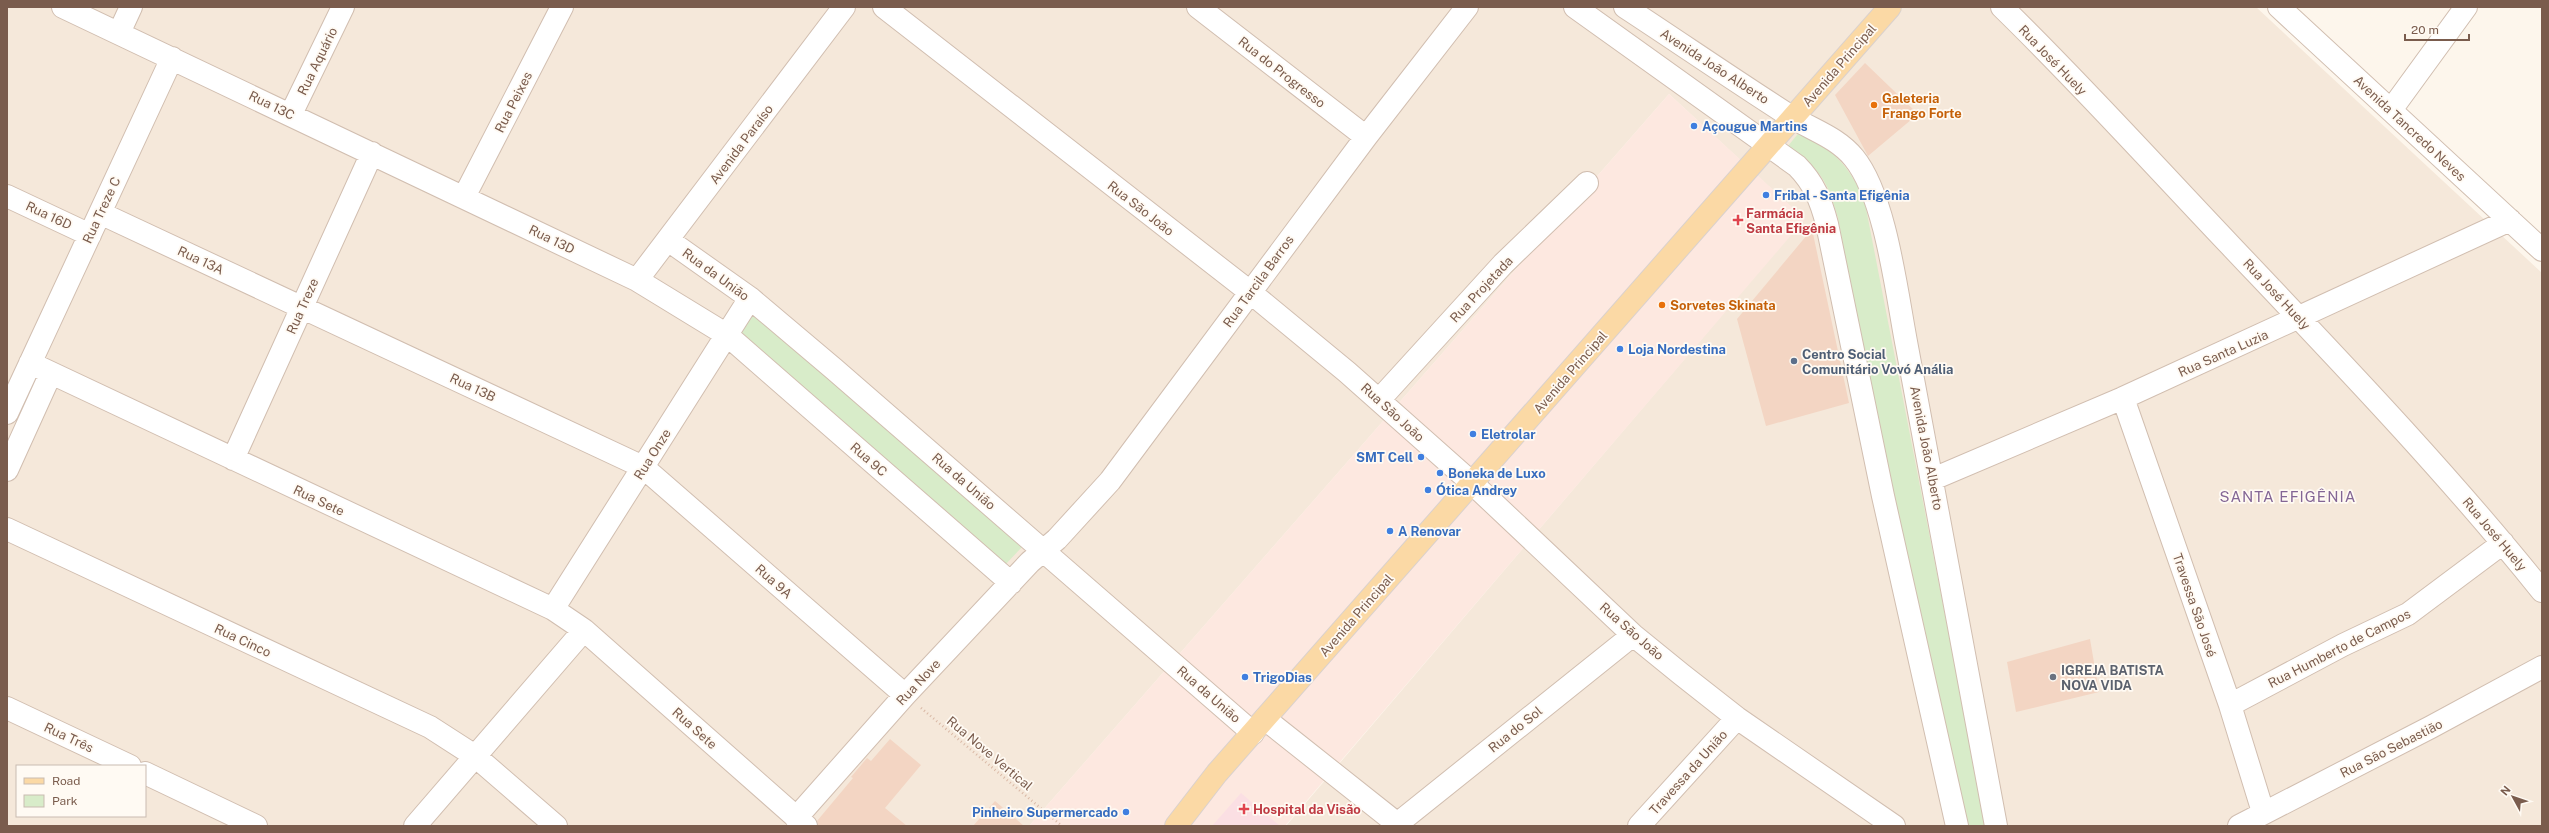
<svg xmlns="http://www.w3.org/2000/svg" width="2549" height="833" viewBox="0 0 2549 833" font-family="'Public Sans',sans-serif">
	<rect width="100%" height="100%" fill="#fdf6ec"/>
	<path fill="#f5e8da" fill-rule="evenodd" d="M7 7H2256L2542 273V826H1286L1804 219 1669 94 1029 826H7ZM17 766H145V816H17Z"/>
	<path fill="#fde8e0" d="M1669 94 1805 219 1285 826H1029Z"/>
	<path fill="#fbdfe3" d="M1241 793 1280 826H1212Z"/>
	<path fill="#d8ecc9" d="M1801 130C1834 153 1845 160 1864 198L1986 826H1966L1887 478 1838 218C1827 180 1821 170 1788 146Z
		M752 313 1023 546 1004 566 737 333Z"/>
	<path fill="#f3d5c3" d="M1865 63 1918 114 1868 156 1835 95Z
		M1812 229 1849 403 1766 426 1737 319Z
		M2090 639 2099 692 2016 712 2007 662Z
		M890 739 921 765 885 808 907 826H818L817 821 853 778 851 777 867 758 871 761Z
		M995 801 1024 826H973Z"/>
	<g fill="none" stroke-linecap="round" stroke-linejoin="round">
		<g stroke="#d1beb0" stroke-width="24">
			<path id="minor" d="M63 7 637 280 727 335 1011 583
				M884 7 1250 292 1347 372 1472 483 1633 635 1681 674 1737 718 1894 826
				M1198 7 1366 137
				M1575 7 1797 166C1814 183 1821 201 1827 224L1883 496 1957 826
				M1625 7C1680 43 1735 81 1790 116 1812 130 1837 137 1854 158 1886 197 1897 296 1907 347 1938 506 1967 666 1996 826
				M2002 7C2080 83 2153 164 2229 244 2336 357 2444 469 2542 591
				M2279 7 2542 250
				M119 33 131 7
				M2391 110 2466 7
				M291 114 343 7
				M7 196 90 235
				M464 197 562 7
				M100 213 643 467 905 695
				M668 240 750 298 834 369 1253 733
				M637 280 844 7
				M30 363 553 609 584 630 806 826
				M2123 398 2230 705 2263 812
				M1379 400 1503 264 1587 183
				M7 413 172 58
				M233 459 372 153
				M7 470 51 373
				M1933 479 2123 398 2510 220
				M7 529 430 727 475 756 556 826
				M553 609 750 298
				M2230 705 2343 645 2408 614 2503 543
				M7 708 130 766
				M1265 719 1400 826
				M145 773 256 826
				M796 818 905 695 1030 562 1057 539 1110 481 1366 137 1467 7
				M1397 824 1633 635
				M415 826 584 630
				M1639 826 1737 718
				M2239 826 2431 727 2542 667"/>
		</g>
		<g stroke="#dad1cd" stroke-width="24">
			<path id="major" d="M1176 826 1217 773 1890 7"/>
		</g>
		<path stroke="#d9b8a5" stroke-width="2.5" stroke-dasharray="1 3" stroke-linecap="butt" d="M921 708 1062 826"/>
		<use href="#minor" stroke="#fff" stroke-width="22"/>
		<use href="#major" stroke="#fbd9a5" stroke-width="22"/>
	</g>
	<g fill="#e8710a" stroke="#fffaf3" stroke-width="1.5">
		<circle cx="1874" cy="105" r="4"/>
		<circle cx="1662" cy="305" r="4"/>
	</g>
	<g fill="#3f7fe0" stroke="#fffaf3" stroke-width="1.5">
		<circle cx="1694" cy="126" r="4"/>
		<circle cx="1766" cy="195" r="4"/>
		<circle cx="1620" cy="349" r="4"/>
		<circle cx="1473" cy="434" r="4"/>
		<circle cx="1421" cy="457" r="4"/>
		<circle cx="1440" cy="473" r="4"/>
		<circle cx="1428" cy="490" r="4"/>
		<circle cx="1390" cy="531" r="4"/>
		<circle cx="1245" cy="677" r="4"/>
		<circle cx="1126" cy="812" r="4"/>
	</g>
	<g fill="#e0444e" stroke="#fffaf3" stroke-width="1.5">
		<path d="M1736 214h4v4h4v4h-4v4h-4v-4h-4v-4h4z"/>
		<path d="M1242 803h4v4h4v4h-4v4h-4v-4h-4v-4h4z"/>
	</g>
	<circle fill="#5c6f8a" stroke="#fffaf3" stroke-width="1.5" cx="1794" cy="361" r="4"/>
	<circle fill="#6b7280" stroke="#fffaf3" stroke-width="1.5" cx="2053" cy="677" r="4"/>
	<g text-anchor="middle" stroke-width="3.5" stroke-linejoin="round" paint-order="stroke">
		<g font-size="13" fill="#7a5c4d" stroke="#fffaf3">
			<text transform="translate(2053 60) rotate(46)" y="5">Rua José Huely</text>
			<text transform="translate(317 61) rotate(-64)" y="5">Rua Aquário</text>
			<text transform="translate(1839 65) rotate(-49)" y="5">Avenida Principal</text>
			<text transform="translate(1715 66) rotate(33)" y="5">Avenida João Alberto</text>
			<text transform="translate(1282 72) rotate(38)" y="5">Rua do Progresso</text>
			<text transform="translate(513 102) rotate(-63)" y="5">Rua Peixes</text>
			<text transform="translate(272 105) rotate(26)" y="5">Rua 13C</text>
			<text transform="translate(2410 128) rotate(43)" y="5">Avenida Tancredo Neves</text>
			<text transform="translate(741 144) rotate(-53)" y="5">Avenida Paraíso</text>
			<text transform="translate(1141 208) rotate(38)" y="5">Rua São João</text>
			<text transform="translate(101 210) rotate(-65)" y="5">Rua Treze C</text>
			<text transform="translate(49 215) rotate(25)" y="5">Rua 16D</text>
			<text transform="translate(552 239) rotate(26)" y="5">Rua 13D</text>
			<text transform="translate(201 260) rotate(25)" y="5">Rua 13A</text>
			<text transform="translate(716 274) rotate(36)" y="5">Rua da União</text>
			<text transform="translate(1258 281) rotate(-54)" y="5">Rua Tarcila Barros</text>
			<text transform="translate(1481 289) rotate(-47)" y="5">Rua Projetada</text>
			<text transform="translate(2277 294) rotate(47)" y="5">Rua José Huely</text>
			<text transform="translate(302 306) rotate(-66)" y="5">Rua Treze</text>
			<text transform="translate(2223 353) rotate(-24)" y="5">Rua Santa Luzia</text>
			<text transform="translate(1570 372) rotate(-49)" y="5">Avenida Principal</text>
			<text transform="translate(473 387) rotate(25)" y="5">Rua 13B</text>
			<text transform="translate(1393 412) rotate(42)" y="5">Rua São João</text>
			<text transform="translate(1927 448) rotate(79)" y="5">Avenida João Alberto</text>
			<text transform="translate(652 454) rotate(-58)" y="5">Rua Onze</text>
			<text transform="translate(869 459) rotate(41)" y="5">Rua 9C</text>
			<text transform="translate(964 481) rotate(41)" y="5">Rua da União</text>
			<text transform="translate(319 500) rotate(25)" y="5">Rua Sete</text>
			<text transform="translate(2495 534) rotate(50)" y="5">Rua José Huely</text>
			<text transform="translate(774 581) rotate(41)" y="5">Rua 9A</text>
			<text transform="translate(2195 605) rotate(71)" y="5">Travessa São José</text>
			<text transform="translate(1356 615) rotate(-49)" y="5">Avenida Principal</text>
			<text transform="translate(1632 631) rotate(41)" y="5">Rua São João</text>
			<text transform="translate(243 640) rotate(25)" y="5">Rua Cinco</text>
			<text transform="translate(2339 648) rotate(-27)" y="5">Rua Humberto de Campos</text>
			<text transform="translate(918 682) rotate(-47)" y="5">Rua Nove</text>
			<text transform="translate(1209 694) rotate(41)" y="5">Rua da União</text>
			<text transform="translate(695 728) rotate(42)" y="5">Rua Sete</text>
			<text transform="translate(1515 729) rotate(-39)" y="5">Rua do Sol</text>
			<text transform="translate(69 737) rotate(25)" y="5">Rua Três</text>
			<text transform="translate(2391 748) rotate(-27)" y="5">Rua São Sebastião</text>
			<text transform="translate(990 753) rotate(40)" y="5">Rua Nove Vertical</text>
			<text transform="translate(1688 772) rotate(-48)" y="5">Travessa da União</text>
		</g>
		<g font-size="13" font-weight="bold" fill="#c56008" stroke="#fffaf3" text-anchor="start">
			<text x="1882" y="103">Galeteria<tspan x="1882" dy="15">Frango Forte</tspan></text>
			<text x="1670" y="310">Sorvetes Skinata</text>
		</g>
		<g font-size="13" font-weight="bold" fill="#366cbe" stroke="#fffaf3" text-anchor="start">
			<text x="1702" y="131">Açougue Martins</text>
			<text x="1774" y="200">Fribal - Santa Efigênia</text>
			<text x="1628" y="354">Loja Nordestina</text>
			<text x="1481" y="439">Eletrolar</text>
			<text x="1413" y="462" text-anchor="end">SMT Cell</text>
			<text x="1448" y="478">Boneka de Luxo</text>
			<text x="1436" y="495">Ótica Andrey</text>
			<text x="1398" y="536">A Renovar</text>
			<text x="1253" y="682">TrigoDias</text>
			<text x="1118" y="817" text-anchor="end">Pinheiro Supermercado</text>
		</g>
		<g font-size="13" font-weight="bold" fill="#be3a42" stroke="#fffaf3" text-anchor="start">
			<text x="1746" y="218">Farmácia<tspan x="1746" dy="15">Santa Efigênia</tspan></text>
			<text x="1253" y="814">Hospital da Visão</text>
		</g>
		<g font-size="13" font-weight="bold" fill="#4e5e75" stroke="#fffaf3" text-anchor="start">
			<text x="1802" y="359">Centro Social<tspan x="1802" dy="15">Comunitário Vovó Anália</tspan></text>
		</g>
		<g font-size="13" font-weight="bold" fill="#5b616d" stroke="#fffaf3" text-anchor="start">
			<text x="2061" y="675">IGREJA BATISTA<tspan x="2061" dy="15">NOVA VIDA</tspan></text>
		</g>
		<g font-size="15" letter-spacing="1" fill="#846695" stroke="#fffaf3">
			<text x="2288" y="502">SANTA EFIGÊNIA</text>
		</g>
	</g>
	<rect width="2549" height="833" fill="none" stroke="#7a5c4d" stroke-width="16"/>
	<rect x="16" y="765" width="130" height="52" fill="#fffaf3" stroke="#cabbb1"/>
	<rect x="24" y="778" width="20" height="6" fill="#fbd9a5" stroke="#cabbb1"/>
	<text x="52" y="785" font-size="12" fill="#7a5c4d">Road</text>
	<rect x="24" y="795" width="20" height="12" fill="#d8ecc9" stroke="#cabbb1"/>
	<text x="52" y="805" font-size="12" fill="#7a5c4d">Park</text>
	<g transform="translate(2513 797) rotate(310)" stroke="#fffaf3" stroke-width="3" paint-order="stroke">
	<path d="M0-3L7 15L0 10L-7 15Z" fill="#7a5c4d"/>
	<text y="-6" font-size="11" font-weight="bold" text-anchor="middle" fill="#7a5c4d">N</text>
	</g>
	<path d="M2405 34v6h64v-6" fill="none" stroke="#7a5c4d" stroke-width="2"/>
	<text x="2411" y="34" font-size="12" fill="#7a5c4d" stroke="#fffaf3" stroke-width="3" paint-order="stroke">20 m</text>
</svg>
